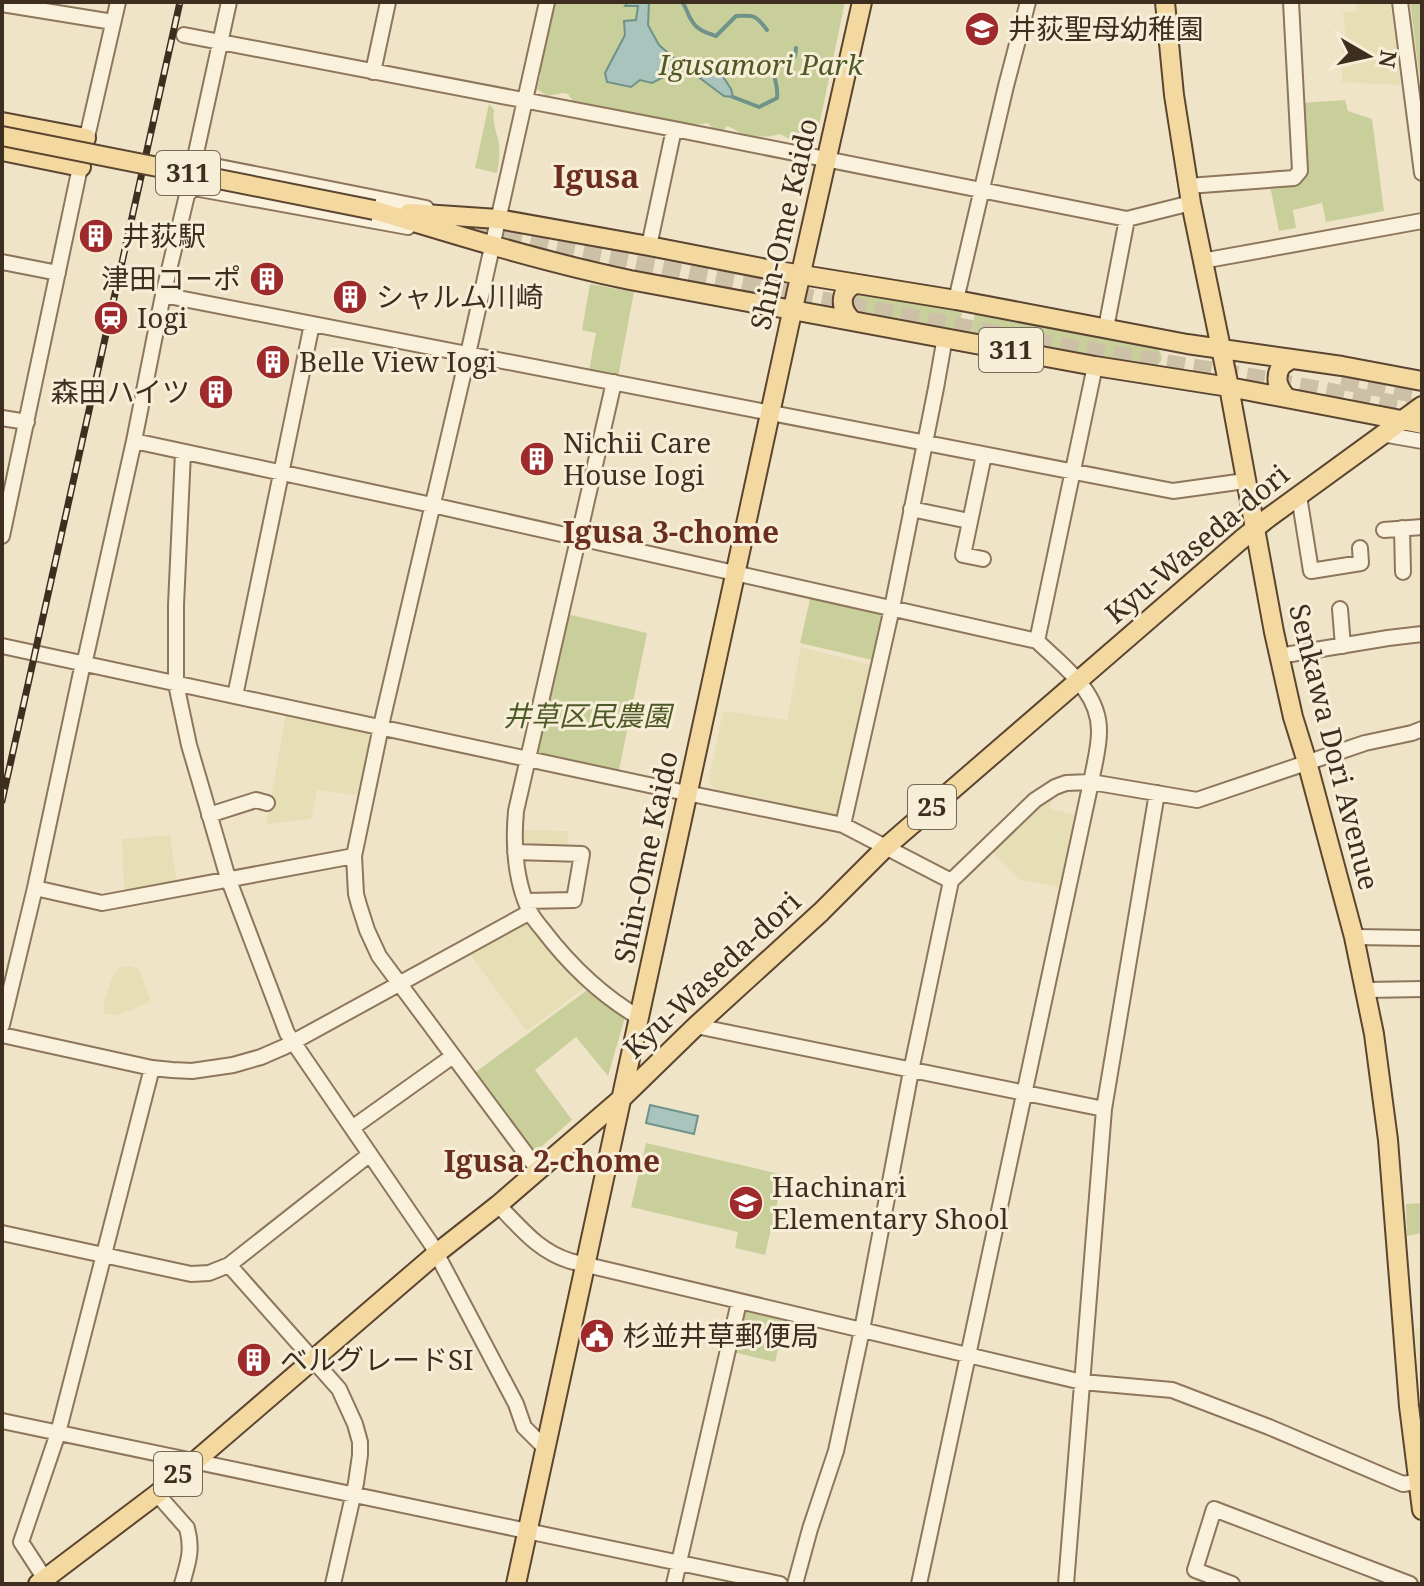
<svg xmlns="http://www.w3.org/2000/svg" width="1424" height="1586" viewBox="0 0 1424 1586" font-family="'Noto Serif','Noto Sans JP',serif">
	<rect width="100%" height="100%" fill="#f0e4c8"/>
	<path fill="#e6deb5" d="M1356 2H1390L1401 85 1342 82V44L1346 42 1343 12 1357 11Z
		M801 647 871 665 842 810 834 816 717 792 709 780 723 711 787 720Z
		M287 710 377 729 363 796 317 790 311 819 266 824Z
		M1052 796 1050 809 1077 815 1063 888 1021 880 990 850 1025 814Z
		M520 830 568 831 567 849 524 848 520 843Z
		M170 835 177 884 129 892 124 888 122 839Z
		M526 921 533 924 587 986 527 1031 469 953Z
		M131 966 139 969 151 1002 118 1015 104 1014V1002L113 975 119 967Z
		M1422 1328V1401H1421L1415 1329Z"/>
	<path fill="#c9cf9b" d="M552 2H845L815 145 793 141 780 134C771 137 755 138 745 135 739 133 734 128 727 126L722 133 714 131 708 123 695 125 576 105 568 94 563 93 547 96 537 89 541 74 534 70 537 50 549 32 545 22Z
		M1410 2H1422V75L1419 73Z
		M1345 100 1348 111 1372 119 1384 211 1326 222 1322 203 1293 210 1296 228 1279 231 1270 186 1299 181 1300 103Z
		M489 104 494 110C492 126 497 130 499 144 500 154 499 163 497 173L475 168Z
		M590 284 634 292 618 377 589 371 596 333 582 330Z
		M853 292 963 307 958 335 882 315 856 311 852 309 849 302Z
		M976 309 1080 328 1108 339 1157 347C1165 358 1163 363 1151 369L970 338Z
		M811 595 879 610 882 615 872 660 800 643Z
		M567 614 647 633 619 770 539 753 536 748Z
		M590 988 625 1017 608 1076 576 1037 535 1070 572 1120 533 1154 473 1074Z
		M646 1143 784 1175 765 1255 735 1248 738 1232 631 1207Z
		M1422 1203V1233L1407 1236 1406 1204Z
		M743 1307 786 1317 775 1362 733 1352Z"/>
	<path fill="#a9c4bc" stroke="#6f938a" stroke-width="2" d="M628 2H649L648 25 659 45 674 58 701 64 720 72 731 89 733 97 724 96 697 76 671 73 652 83 640 80 631 87 607 82 605 73 625 35 624 21 636 20 638 6H625Z
		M650 1105 698 1116 694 1134 646 1123Z"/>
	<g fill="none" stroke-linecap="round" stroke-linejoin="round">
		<path stroke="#6f938a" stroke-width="4" d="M682 2C688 9 687 15 692 21 697 30 707 33 716 36L736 16C754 15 756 15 767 30
			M733 97 759 107 777 98C779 82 771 77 774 63L792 59 795 56 796 48"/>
		<path stroke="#ccc0a6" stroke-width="18" stroke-dasharray="18 9" stroke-linecap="butt" d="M477 233 1048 344 1239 375 1422 409
			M1341 381 1422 395"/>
		<g stroke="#8d765c" stroke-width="18">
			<path id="minor" d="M1400 2 1422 173
				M2 4 113 22
				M184 35 674 129 1127 219 1191 203
				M373 72 388 2
				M199 163 426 208
				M1188 186 1294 178 1300 171 1291 2
				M194 188 408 227
				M649 246 674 129
				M1202 261 1422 221
				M2 262 58 273
				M163 295 1173 491 1245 481
				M956 300 1006 86 1028 2
				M1106 328 1127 219
				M614 382 516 811C513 844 515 879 529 910 532 917 538 924 543 930 569 964 602 996 640 1018
				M2 418 27 422
				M1382 434 1422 441
				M134 441 432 505 1037 641C1063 666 1100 692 1099 732 1099 748 1094 766 1091 782L919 1584
				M183 452 176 605V684L189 745 228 878 287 1033 432 1245 516 1404 524 1427 545 1448
				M1299 496 1311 571 1361 563 1360 548
				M911 509 969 521
				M1402 528 1403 572
				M1384 530 1422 527
				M2 536 79 172 118 2
				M983 559 963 555 984 455
				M1340 609 1343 646
				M1037 641 1095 366
				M2 646 672 790 843 825 951 881
				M1279 656 1388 638 1422 634
				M235 696 312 324
				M209 815 256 800 267 803
				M843 825 892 608 936 388 945 337
				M515 852 582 854 574 900 526 901
				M35 888 102 903 354 856
				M1354 937 1422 938
				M1366 990 1422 989
				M2 1025 35 888 83 663 86 656 134 441 163 295 187 195C198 184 201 167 196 153L229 2
				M696 1026 1104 1109
				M2 1035 152 1068 172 1070 192 1071 233 1065 261 1057 284 1047 530 912
				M352 1128 453 1056
				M538 1170 379 956 367 930 359 905 356 894 354 856 383 717 468 354 547 2
				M498 1205C521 1228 538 1251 570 1261L1082 1382 1172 1390 1269 1427 1403 1484 1422 1481
				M2 1233 191 1274 209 1273 229 1265 370 1154
				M229 1265 339 1389 355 1424 360 1442V1455L356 1483 333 1584
				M2 1421 780 1584
				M157 1494 187 1528C193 1550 188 1563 182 1584
				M45 1579 21 1542 58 1433 152 1068
				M674 1584 739 1302
				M795 1584 810 1529 836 1451 862 1330 911 1071 951 881 1035 800 1055 787 1066 783 1091 782 1197 800 1365 743 1412 733 1422 729
				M1066 1584 1104 1109 1157 793
				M1232 1584 1195 1570 1214 1509 1410 1584"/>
		</g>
		<g stroke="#5b4430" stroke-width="22">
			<path id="major" d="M1165 2 1174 95 1191 203 1229 387 1274 632 1293 717 1307 762 1354 937 1374 1034 1388 1140 1409 1406 1422 1510
				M2 122 86 138
				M2 151 81 167
				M374 210C459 236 544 262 630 280L1095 366 1229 387 1422 424
				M409 213 498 219 649 246 772 270 956 300 1187 344 1342 366 1422 381
				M853 321C840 310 838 292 855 284
				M1287 398C1278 388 1274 379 1281 366L1291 359
				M38 1584 157 1494 437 1253 498 1205 622 1098 696 1026 821 912 886 847 1242 539 1268 518 1422 406
				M516 1584 789 326 862 2"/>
		</g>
		<use href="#minor" stroke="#faf1dc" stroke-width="14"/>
		<use href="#major" stroke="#f3d9a0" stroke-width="18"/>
		<g stroke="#3d2e20" stroke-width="7">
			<path id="rail" d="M2 801 180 2"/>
		</g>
		<use href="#rail" stroke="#f7eed8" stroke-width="4" stroke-dasharray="12" stroke-linecap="butt"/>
		<g stroke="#5b4430" stroke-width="22" stroke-linecap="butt">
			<path id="major-bridge" d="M2 136 374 210"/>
		</g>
		<use href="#major-bridge" stroke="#f3d9a0" stroke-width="18"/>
	</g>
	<defs>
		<g id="school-disc" transform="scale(1.8)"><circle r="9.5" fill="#9e2a2b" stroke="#f7eed8"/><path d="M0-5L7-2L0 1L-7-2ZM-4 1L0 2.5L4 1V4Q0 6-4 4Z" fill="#fff"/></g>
		<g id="building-disc" transform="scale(1.8)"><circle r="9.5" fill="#9e2a2b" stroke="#f7eed8"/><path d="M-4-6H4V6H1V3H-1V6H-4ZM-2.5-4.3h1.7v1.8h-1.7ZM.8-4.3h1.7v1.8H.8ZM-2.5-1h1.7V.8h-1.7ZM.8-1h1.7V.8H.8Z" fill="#fff"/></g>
		<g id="station-disc" transform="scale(1.8)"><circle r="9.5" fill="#9e2a2b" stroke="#f7eed8"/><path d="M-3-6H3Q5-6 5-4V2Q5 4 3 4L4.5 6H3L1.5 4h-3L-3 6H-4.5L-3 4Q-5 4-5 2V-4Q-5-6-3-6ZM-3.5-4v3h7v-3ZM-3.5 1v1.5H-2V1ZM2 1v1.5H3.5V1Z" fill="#fff"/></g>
		<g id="civic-disc" transform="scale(1.8)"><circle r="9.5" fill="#9e2a2b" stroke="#f7eed8"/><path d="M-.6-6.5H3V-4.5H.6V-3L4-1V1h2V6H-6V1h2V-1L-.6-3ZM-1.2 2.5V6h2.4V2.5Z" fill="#fff"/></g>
	</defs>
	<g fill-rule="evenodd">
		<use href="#school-disc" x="982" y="29"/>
		<use href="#building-disc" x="96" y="236"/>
		<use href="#building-disc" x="267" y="279"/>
		<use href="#building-disc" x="350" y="297"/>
		<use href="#station-disc" x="111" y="318"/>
		<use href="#building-disc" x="273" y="362"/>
		<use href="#building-disc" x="216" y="392"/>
		<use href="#building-disc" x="537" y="459"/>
		<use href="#school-disc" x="746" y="1203"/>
		<use href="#civic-disc" x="597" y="1336"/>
		<use href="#building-disc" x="254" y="1360"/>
	</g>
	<g text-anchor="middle" stroke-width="6" stroke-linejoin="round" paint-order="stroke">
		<g fill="#f7eed8" stroke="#756857" stroke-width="2">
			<rect x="156" y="151" width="64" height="44" rx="6"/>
			<rect x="979" y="328" width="64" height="44" rx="6"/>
			<rect x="908" y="785" width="48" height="44" rx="6"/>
			<rect x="154" y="1452" width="48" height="44" rx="6"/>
		</g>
		<g font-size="26" font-weight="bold" fill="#3d2e20">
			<text x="188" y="182">311</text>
			<text x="1011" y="359">311</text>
			<text x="932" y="816">25</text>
			<text x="178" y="1483">25</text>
		</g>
		<g font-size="28" fill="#3d2e20" stroke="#f7eed8" text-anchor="start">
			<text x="1008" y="39">井荻聖母幼稚園</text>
			<text x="122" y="246">井荻駅</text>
			<text x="241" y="289" text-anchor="end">津田コーポ</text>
			<text x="376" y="307">シャルム川崎</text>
			<text x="137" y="328">Iogi</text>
			<text x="299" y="372">Belle View Iogi</text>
			<text x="190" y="402" text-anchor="end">森田ハイツ</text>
			<text x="563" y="453">Nichii Care<tspan x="563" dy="32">House Iogi</tspan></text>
			<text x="772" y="1197">Hachinari<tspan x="772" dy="32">Elementary Shool</tspan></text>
			<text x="623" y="1346">杉並井草郵便局</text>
			<text x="280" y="1370">ベルグレードSI</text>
		</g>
		<g font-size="28" font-style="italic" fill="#4d5a26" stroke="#f7eed8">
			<text x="761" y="75">Igusamori Park</text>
			<text x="587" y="726">井草区民農園</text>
		</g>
		<g font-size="28" fill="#3d2e20" stroke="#f7eed8">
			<text transform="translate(784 224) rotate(-77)" y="10">Shin-Ome Kaido</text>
			<text transform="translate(1197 544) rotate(-40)" y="10">Kyu-Waseda-dori</text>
			<text transform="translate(1334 747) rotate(76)" y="10">Senkawa Dori Avenue</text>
			<text transform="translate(646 857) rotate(-78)" y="10">Shin-Ome Kaido</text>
			<text transform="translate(712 975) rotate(-43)" y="10">Kyu-Waseda-dori</text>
		</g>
		<g font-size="30" font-weight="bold" fill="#6b2e1e" stroke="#f7eed8">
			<text x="671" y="543">Igusa 3-chome</text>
			<text x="552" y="1172">Igusa 2-chome</text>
		</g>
		<g font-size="32" font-weight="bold" fill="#6b2e1e" stroke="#f7eed8">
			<text x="596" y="188">Igusa</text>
		</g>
	</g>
	<rect width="1424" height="1586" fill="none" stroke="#3d2e20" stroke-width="8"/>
	<g transform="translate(1368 56) rotate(99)" stroke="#f7eed8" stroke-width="6" paint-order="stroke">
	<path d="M0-6L14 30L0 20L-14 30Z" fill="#3d2e20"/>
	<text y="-12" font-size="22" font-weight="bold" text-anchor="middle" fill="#3d2e20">N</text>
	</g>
</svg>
